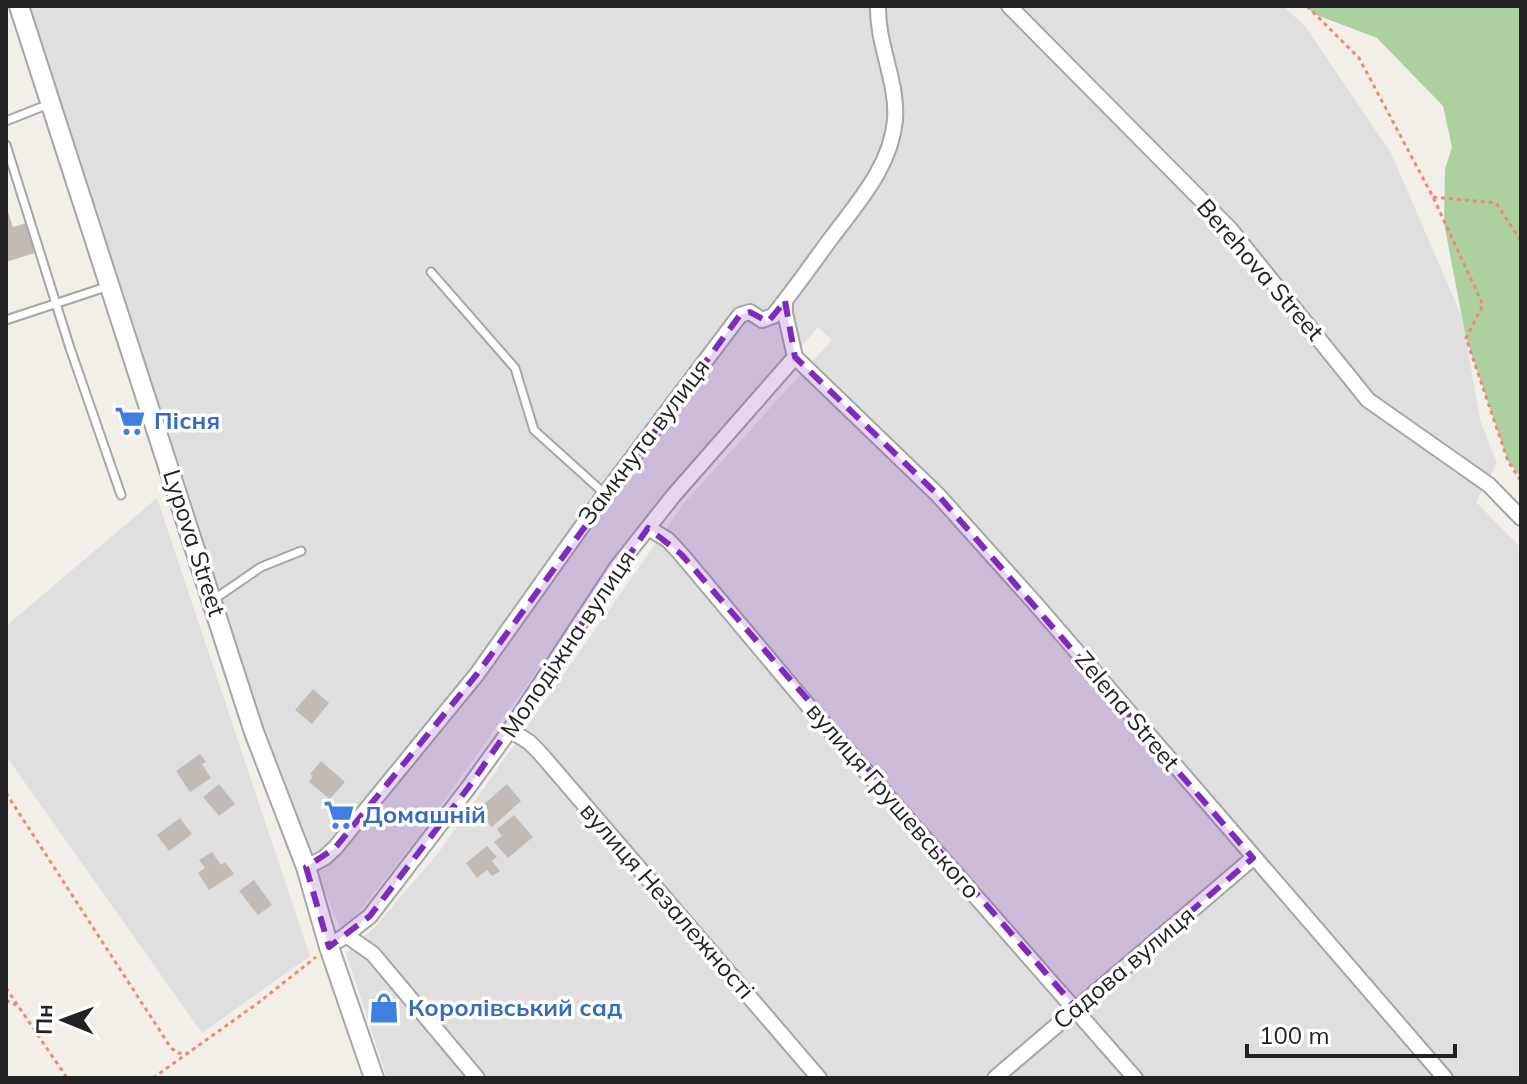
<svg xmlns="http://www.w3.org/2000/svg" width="1527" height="1084" viewBox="0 0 1527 1084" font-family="Mulish,sans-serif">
	<rect width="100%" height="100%" fill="#f2efe9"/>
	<path fill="#e0dfdf" d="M27 6H1283L1305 26 1391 153 1462 317 1480 420 1497 463 1476 502 1521 548V1078H387L346 953 374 928 439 852 684 503 832 340 818 327 605 575 417 839 342 933 299 830 225 615Z
		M157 498 310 956 202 1033 6 756V626Z"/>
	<path fill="#acd09e" d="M1306 6H1521V477L1508 461 1466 338 1444 223 1445 169 1452 147 1443 106 1377 38 1314 14Z"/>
	<path fill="#c2bbb5" d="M6 206 13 227 26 223 35 253 6 262Z
		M313 689 329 703 312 724 295 710Z
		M200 754 206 762 202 764 211 778 190 792 176 771Z
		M321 761 345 782 330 799 309 782 313 776 310 774Z
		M219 784 235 804 219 816 203 797Z
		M507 784 521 801 492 827 477 810Z
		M514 815 533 837 508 858 494 842 502 836 497 829Z
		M180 818 192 834 169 851 157 835Z
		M487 846 497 857 492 861 500 871 492 876 487 870 477 878 466 863Z
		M212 852 221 865 225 862 234 874 209 890 198 873 205 868 199 860Z
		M254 880 272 905 258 915 239 891Z"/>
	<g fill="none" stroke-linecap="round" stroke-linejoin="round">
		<g stroke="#a6a6a6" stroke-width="11">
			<path id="service" d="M6 121 49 104
				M6 145 70 348 121 495
				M431 272 515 368 534 430 605 494
				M6 320 109 286
				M213 600 261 567 301 551"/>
		</g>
		<g stroke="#a6a6a6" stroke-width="18">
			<path id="minor" d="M1009 6 1230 229 1368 400 1489 485 1521 518
				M785 301V313L795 357 938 495 1034 602 1445 1078
				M648 528 668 540 681 554 805 702 1135 1078
				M510 730 529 742 540 753 819 1078
				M306 867 324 858 335 848 477 674 605 494 740 315 750 312 762 320 773 316C794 290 812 264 832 237 858 202 891 166 895 120 898 82 877 45 878 6
				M346 935 370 916 468 788 510 730 617 567 674 495 795 357
				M339 940 346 935 373 954 477 1078
				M995 1078 1253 858"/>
		</g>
		<g stroke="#a6a6a6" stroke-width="22">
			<path id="tertiary" d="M19 6 254 732 306 867 329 947 374 1078"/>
		</g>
		<path stroke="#f88473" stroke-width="3" stroke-dasharray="4 4" stroke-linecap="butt" d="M1307 6 1359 58 1433 197 1483 305 1466 338 1508 461 1521 481
			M1433 197 1496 203 1521 241
			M6 793 171 1048 178 1053H188
			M6 988 67 1078
			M6 1000 16 1005
			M153 1078 258 1003 316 957"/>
		<use href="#service" stroke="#fff" stroke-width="7"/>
		<use href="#minor" stroke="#fff" stroke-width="14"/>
		<use href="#tertiary" stroke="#fff" stroke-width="18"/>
	</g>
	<path fill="#7b2cbf" fill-opacity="0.2" stroke="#7b2cbf" stroke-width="6" stroke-dasharray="16 10" stroke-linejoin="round" d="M785 301 795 357 938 495 1253 858 1077 1009 681 554 648 528 468 788 370 916 329 947 306 867 335 848 477 674 740 315 750 312 768 322Z"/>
	<defs>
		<g id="supermarket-bare" transform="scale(2.4)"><path d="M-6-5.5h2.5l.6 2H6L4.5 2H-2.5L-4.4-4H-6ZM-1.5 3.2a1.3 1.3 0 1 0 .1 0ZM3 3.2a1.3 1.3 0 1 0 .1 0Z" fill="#3f7fe0" stroke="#fff" stroke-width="2.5" paint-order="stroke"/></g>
		<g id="shop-bare" transform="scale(2.4)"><path d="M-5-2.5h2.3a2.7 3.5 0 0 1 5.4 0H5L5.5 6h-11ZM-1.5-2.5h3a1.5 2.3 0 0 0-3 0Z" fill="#3f7fe0" stroke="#fff" stroke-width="2.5" paint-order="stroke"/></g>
	</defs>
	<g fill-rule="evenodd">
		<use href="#supermarket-bare" x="130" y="421"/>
		<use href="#supermarket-bare" x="339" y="815"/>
		<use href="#shop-bare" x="384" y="1008"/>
	</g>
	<g text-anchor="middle" stroke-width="7" stroke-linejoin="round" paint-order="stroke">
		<g font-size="24" fill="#222" stroke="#fff">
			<text transform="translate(1260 270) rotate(49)" y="8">Berehova Street</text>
			<text transform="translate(644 442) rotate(-53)" y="8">Замкнута вулиця</text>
			<text transform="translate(194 543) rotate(72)" y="8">Lypova Street</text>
			<text transform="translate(568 644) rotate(-56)" y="8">Молодіжна вулиця</text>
			<text transform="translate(1127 711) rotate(50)" y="8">Zelena Street</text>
			<text transform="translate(893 801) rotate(49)" y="8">вулиця Грушевського</text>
			<text transform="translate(667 901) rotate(49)" y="8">вулиця Незалежності</text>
			<text transform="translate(1124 968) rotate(-40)" y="8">Садова вулиця</text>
		</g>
		<g font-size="24" font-weight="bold" fill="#366cbe" stroke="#fff" text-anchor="start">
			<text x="154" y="429">Пісня</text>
			<text x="363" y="823">Домашній</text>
			<text x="408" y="1016">Королівський сад</text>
		</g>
	</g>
	<rect width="1527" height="1084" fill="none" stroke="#222222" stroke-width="16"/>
	<g transform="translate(64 1020) rotate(271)" stroke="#ffffff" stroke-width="6" paint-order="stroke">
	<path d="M0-6L14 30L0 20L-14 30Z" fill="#222222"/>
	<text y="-12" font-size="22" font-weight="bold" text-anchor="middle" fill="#222222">Пн</text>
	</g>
	<path d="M1247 1044v12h208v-12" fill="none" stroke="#222222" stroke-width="4"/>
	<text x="1259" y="1044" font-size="24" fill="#222222" stroke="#ffffff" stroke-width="6" paint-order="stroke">100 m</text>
</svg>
